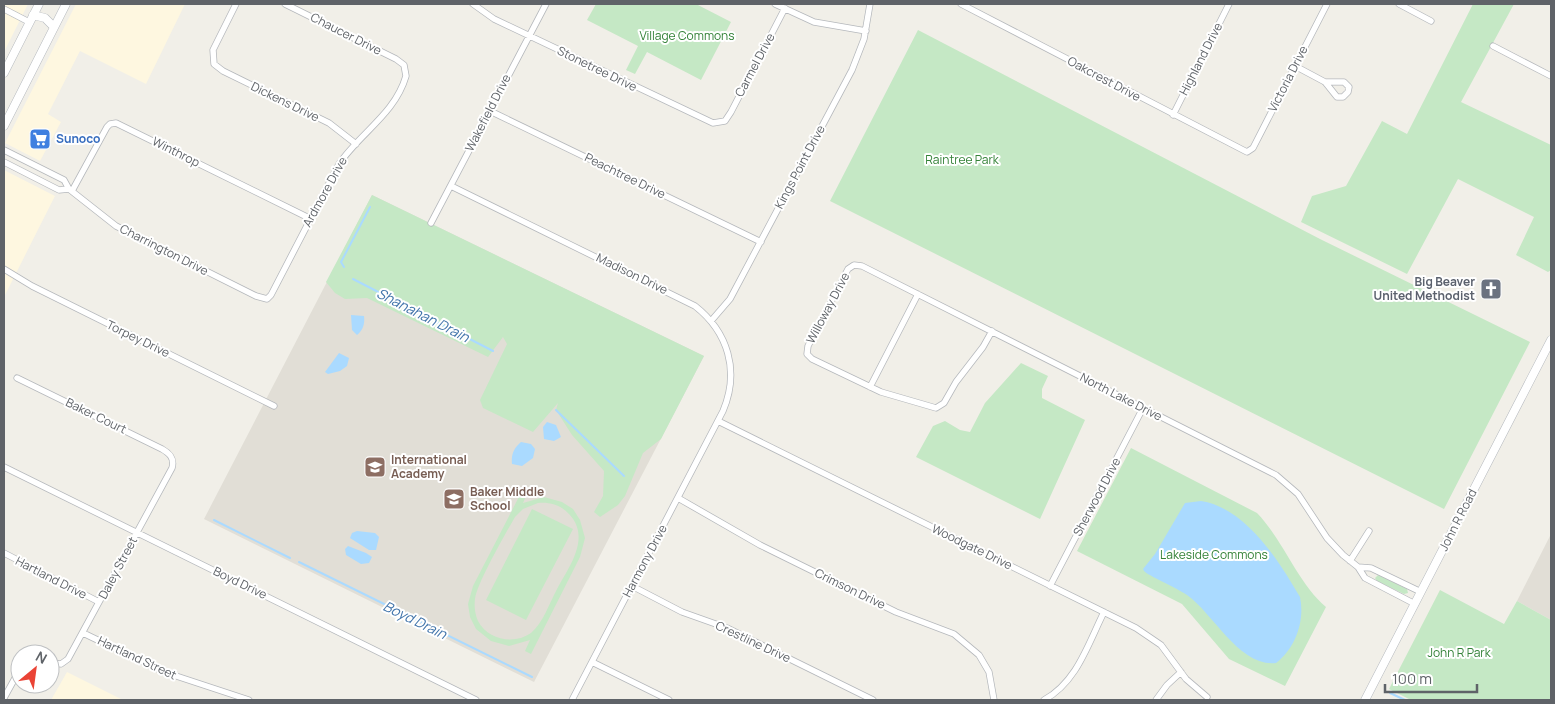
<svg xmlns="http://www.w3.org/2000/svg" width="1555" height="704" viewBox="0 0 1555 704" font-family="Manrope,sans-serif">
	<rect width="100%" height="100%" fill="#f1efe8"/>
	<path fill="#fef7e0" d="M4 4H28L4 52Z
		M76 4H185L146 84 80 51 48 114 61 122 40 161 5 143Z
		M4 170 55 196 4 297Z
		M67 672 123 700H51Z"/>
	<path fill="#e1ded6" d="M372 195 704 356 534 682 204 519Z
		M1551 534V620L1517 601Z"/>
	<path fill="#c5e8c5" fill-rule="evenodd" d="M596 4H696L731 22 701 80 647 52 635 74 626 70 638 46 587 20Z
		M1473 4H1514L1461 102 1551 145V270L1548 272 1516 255 1534 217 1458 179 1407 274 1301 222 1312 196 1346 186 1382 121 1407 134Z
		M918 30 1320 239 1530 342 1444 509 830 201Z
		M372 195 704 356 661 439 643 453 625 496 618 505 600 517 594 512 603 496 604 471 572 435 556 410 558 403 533 432 483 408 480 400 507 344 503 337 488 357 367 298 345 299 335 293 326 282Z
		M1021 363 1048 376 1042 389V398L1085 420 1040 519 916 457 933 426 945 421 960 430 970 432 985 403Z
		M1131 448 1257 513C1284 541 1297 582 1326 607L1285 686 1229 659 1182 604 1077 551Z
		M524 487 529 490 523 503 544 497 562 502 573 509 580 520 585 538 580 557 531 654 525 651 530 640 509 646 491 641 476 629 470 617 468 604 473 586ZM538 503C550 502 561 505 569 514 592 538 568 568 556 591 549 604 543 623 531 633 514 645 488 640 478 621 475 614 474 607 475 599 477 583 506 533 515 517L523 509Z
		M532 509 573 529 526 620 486 600Z
		M1378 575 1407 589 1408 593 1404 594 1377 581 1375 578Z
		M1440 590 1504 624 1517 601 1551 620V700H1411L1389 689Z"/>
	<path fill="#aadaff" d="M351 315 364 316C365 324 363 330 357 335L352 330Z
		M339 353 349 358 347 366 340 371 328 374 325 372Z
		M547 422 556 425 561 437 554 441 544 439 543 427Z
		M521 442 531 444 535 449 533 458 522 466 512 464C511 454 514 448 521 442Z
		M1201 501C1246 508 1279 561 1300 597 1305 620 1296 648 1276 663 1239 667 1214 614 1187 595 1179 589 1147 575 1144 571L1143 569 1155 554 1185 503Z
		M357 531 375 533 379 537 376 550H369L350 538 352 533Z
		M348 546 366 553 372 557 369 563 361 564 346 555 345 549Z"/>
	<g fill="none" stroke-linecap="round" stroke-linejoin="round">
		<path stroke="#aadaff" stroke-width="2" d="M344 267 341 262 370 207
			M353 279 493 351
			M556 410 624 476
			M214 520 290 558
			M299 562 532 677
			M1390 693 1405 700"/>
		<g stroke="#b5b8bc" stroke-width="7">
			<path id="street" d="M236 4 213 50 214 64 223 71 329 123 356 144
				M473 4 494 19 713 123 725 121 731 112 785 8
				M775 4 814 22 866 31
				M961 4 1247 152 1253 148 1327 4
				M1399 4 1431 21
				M4 9 29 22
				M1493 46 1551 76
				M1295 66 1325 82 1337 97H1343L1348 92 1349 87 1344 82H1325
				M490 111 761 242
				M1173 115 1229 4
				M4 150 64 180 69 189 116 226 256 296 267 299 271 295 339 164C360 133 395 114 406 76L404 65 396 59 285 4
				M4 162 59 190 69 189
				M451 186 695 306C728 332 740 371 723 411L572 700
				M72 191 107 127 110 124 116 123 311 219
				M431 223 546 4
				M4 269 32 286 274 406
				M711 321 730 299 852 70 864 39 870 4
				M992 331 983 347 956 382 944 403 936 408 881 392 812 359 807 354 808 346 848 269 854 265 862 266 1276 475 1298 494 1327 538 1343 555 1358 567 1365 578 1415 604
				M17 378 162 449C169 453 175 458 172 468L68 659 61 664 50 663
				M870 387 918 294
				M718 421 1136 628 1161 645 1186 679 1207 697
				M4 467 476 700
				M678 498 760 545 896 612 954 634 979 655 989 672 994 700
				M4 553 99 602
				M1350 561 1369 531
				M1358 567 1371 568 1421 592
				M632 586 682 612 727 628 873 700
				M1050 586 1143 408
				M83 633 164 672 249 700
				M592 662 669 700
				M4 698 20 669
				M1044 700C1077 682 1088 644 1104 612
				M1156 700 1167 685 1181 672"/>
		</g>
		<g stroke="#b6babf" stroke-width="9">
			<path id="secondary" d="M33 15 45 18 54 27
				M4 73 39 4
				M4 126 66 4
				M1365 700 1551 340"/>
		</g>
		<use href="#street" stroke="#fff" stroke-width="5.5"/>
		<use href="#secondary" stroke="#fff" stroke-width="8"/>
	</g>
	<defs>
		<g id="supermarket-square" transform="scale(1.125)"><rect x="-9" y="-9" width="18" height="18" rx="4" fill="#3f7fe0" stroke="#fff"/><path d="M-6-5.5h2.5l.6 2H6L4.5 2H-2.5L-4.4-4H-6ZM-1.5 3.2a1.3 1.3 0 1 0 .1 0ZM3 3.2a1.3 1.3 0 1 0 .1 0Z" fill="#fff"/></g>
		<g id="church-square" transform="scale(1.125)"><rect x="-9" y="-9" width="18" height="18" rx="4" fill="#6b7280" stroke="#fff"/><path d="M-1.2-6h2.4v3.5h3.3v2.4h-3.3V6h-2.4V-.1h-3.3v-2.4h3.3Z" fill="#fff"/></g>
		<g id="school-square" transform="scale(1.125)"><rect x="-9" y="-9" width="18" height="18" rx="4" fill="#8d6e63" stroke="#fff"/><path d="M0-5L7-2L0 1L-7-2ZM-4 1L0 2.5L4 1V4Q0 6-4 4Z" fill="#fff"/></g>
	</defs>
	<g fill-rule="evenodd">
		<use href="#supermarket-square" x="40" y="139"/>
		<use href="#church-square" x="1491" y="289"/>
		<use href="#school-square" x="375" y="467"/>
		<use href="#school-square" x="454" y="499"/>
	</g>
	<g text-anchor="middle" stroke-width="4" stroke-linejoin="round" paint-order="stroke">
		<g font-size="12" fill="#5f6368" stroke="#fff">
			<text transform="translate(346 34) rotate(27)" y="4">Chaucer Drive</text>
			<text transform="translate(1201 59) rotate(-63)" y="4">Highland Drive</text>
			<text transform="translate(755 65) rotate(-62)" y="4">Carmel Drive</text>
			<text transform="translate(597 69) rotate(26)" y="4">Stonetree Drive</text>
			<text transform="translate(1104 79) rotate(28)" y="4">Oakcrest Drive</text>
			<text transform="translate(1288 79) rotate(-63)" y="4">Victoria Drive</text>
			<text transform="translate(285 102) rotate(26)" y="4">Dickens Drive</text>
			<text transform="translate(488 113) rotate(-63)" y="4">Wakefield Drive</text>
			<text transform="translate(176 152) rotate(27)" y="4">Winthrop</text>
			<text transform="translate(800 167) rotate(-62)" y="4">Kings Point Drive</text>
			<text transform="translate(625 176) rotate(26)" y="4">Peachtree Drive</text>
			<text transform="translate(325 192) rotate(-61)" y="4">Ardmore Drive</text>
			<text transform="translate(164 250) rotate(27)" y="4">Charrington Drive</text>
			<text transform="translate(632 274) rotate(26)" y="4">Madison Drive</text>
			<text transform="translate(828 308) rotate(-62)" y="4">Willoway Drive</text>
			<text transform="translate(138 339) rotate(26)" y="4">Torpey Drive</text>
			<text transform="translate(1121 397) rotate(27)" y="4">North Lake Drive</text>
			<text transform="translate(96 416) rotate(26)" y="4">Baker Court</text>
			<text transform="translate(1097 497) rotate(-62)" y="4">Sherwood Drive</text>
			<text transform="translate(1458 520) rotate(-63)" y="4">John R Road</text>
			<text transform="translate(972 547) rotate(26)" y="4">Woodgate Drive</text>
			<text transform="translate(645 561) rotate(-62)" y="4">Harmony Drive</text>
			<text transform="translate(118 568) rotate(-62)" y="4">Daley Street</text>
			<text transform="translate(51 578) rotate(27)" y="4">Hartland Drive</text>
			<text transform="translate(240 583) rotate(26)" y="4">Boyd Drive</text>
			<text transform="translate(850 589) rotate(26)" y="4">Crimson Drive</text>
			<text transform="translate(753 642) rotate(25)" y="4">Crestline Drive</text>
			<text transform="translate(137 658) rotate(25)" y="4">Hartland Street</text>
		</g>
		<g font-size="12" fill="#348238" stroke="#fff">
			<text x="687" y="40">Village Commons</text>
			<text x="962" y="164">Raintree Park</text>
			<text x="1214" y="559">Lakeside Commons</text>
			<text x="1459" y="657">John R Park</text>
		</g>
		<g font-size="12" font-weight="bold" fill="#366cbe" stroke="#fff" text-anchor="start">
			<text x="56" y="143">Sunoco</text>
		</g>
		<g font-size="12" font-weight="bold" fill="#5b616d" stroke="#fff" text-anchor="end">
			<text x="1475" y="286">Big Beaver<tspan x="1475" dy="14">United Methodist</tspan></text>
		</g>
		<g font-size="12" font-weight="bold" fill="#785e54" stroke="#fff" text-anchor="start">
			<text x="391" y="464">International<tspan x="391" dy="14">Academy</tspan></text>
			<text x="470" y="496">Baker Middle<tspan x="470" dy="14">School</tspan></text>
		</g>
		<g font-size="14" font-style="italic" fill="#4174aa" stroke="#fff">
			<text transform="translate(423 315) rotate(27)" y="5">Shanahan Drain</text>
			<text transform="translate(415 620) rotate(26)" y="5">Boyd Drain</text>
		</g>
	</g>
	<rect width="1555" height="704" fill="none" stroke="#5f6368" stroke-width="10"/>
	<g transform="translate(35 669) rotate(29)"><circle r="24" fill="#ffffff" stroke="#bfc1c3"/>
	<path d="M0-4L9 19L0 12L-9 19Z" fill="#ea4335"/>
	<text y="-8" font-size="14" font-weight="bold" text-anchor="middle" fill="#5f6368">N</text>
	</g>
	<path d="M1385 684v8h92v-8" fill="none" stroke="#5f6368" stroke-width="2.5"/>
	<text x="1392" y="684" font-size="15" fill="#5f6368" stroke="#ffffff" stroke-width="4" paint-order="stroke">100 m</text>
</svg>
